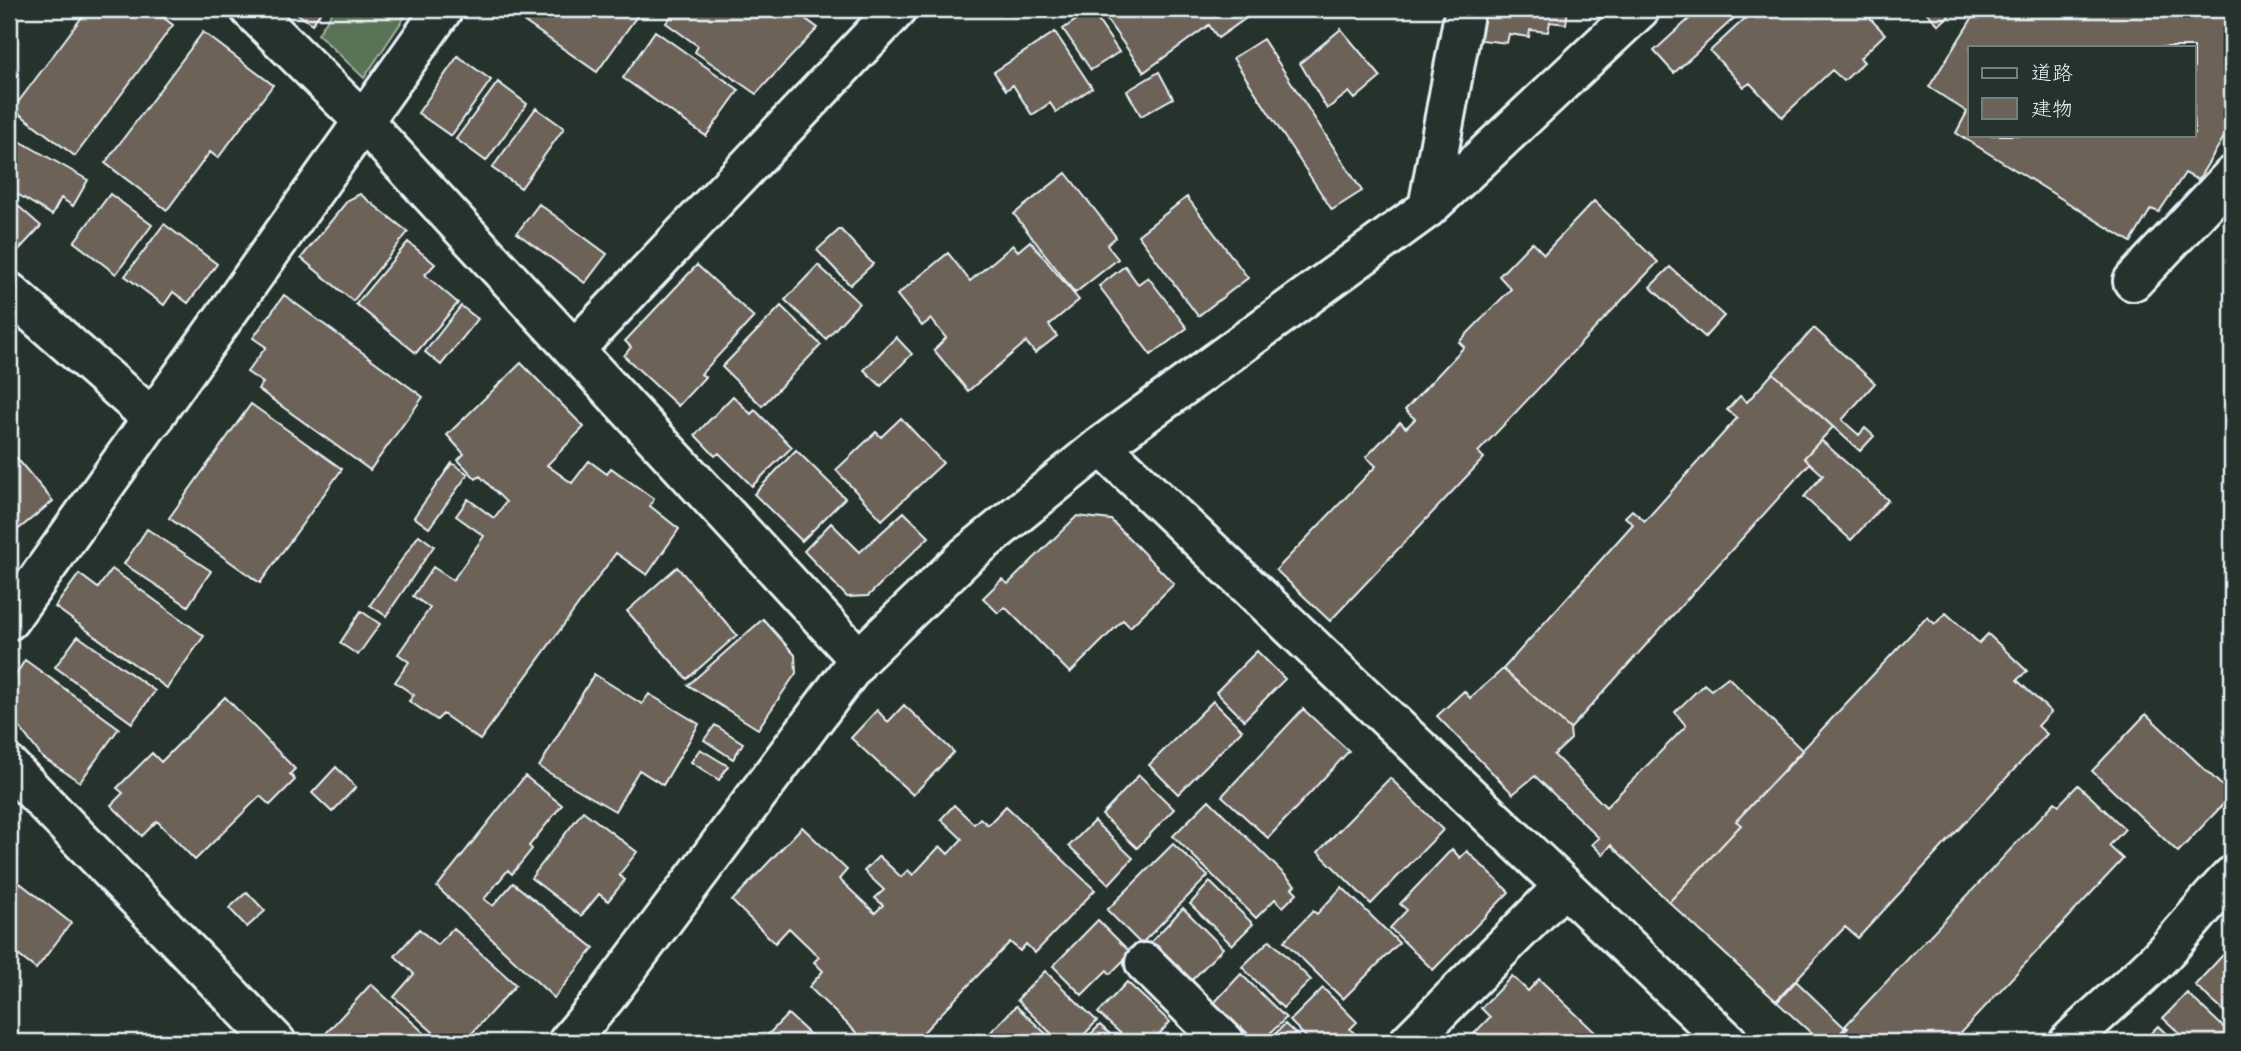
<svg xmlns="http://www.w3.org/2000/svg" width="2241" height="1051" viewBox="0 0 2241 1051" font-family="Delius,'Klee One',sans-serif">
	<rect width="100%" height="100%" fill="#26332d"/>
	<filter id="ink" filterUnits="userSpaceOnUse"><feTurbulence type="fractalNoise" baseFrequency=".0143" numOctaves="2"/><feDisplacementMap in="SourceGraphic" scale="14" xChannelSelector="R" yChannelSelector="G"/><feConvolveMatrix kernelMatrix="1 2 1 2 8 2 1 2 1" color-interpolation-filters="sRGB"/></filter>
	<g filter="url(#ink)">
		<path fill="#5a7257" stroke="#a1b2a8" stroke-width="2" d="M334 9H410L364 78 318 34Z"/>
		<path fill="#6d6258" stroke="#e8f1f8" stroke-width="2" fill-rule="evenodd" d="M88 9H152L173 25 75 156 13 109Z
			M298 9H323L312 24 295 12Z
			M506 9H627L637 16 597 72Z
			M676 9H754L765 17 772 9H792L818 28 756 94 695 52 698 46 666 23Z
			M1099 9H1254L1256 11 1218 38 1209 25 1144 72Z
			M1477 9H1568L1566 24 1550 22 1548 32 1530 30 1529 37 1509 34 1507 43 1473 39Z
			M1700 9H1744L1674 73 1654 51Z
			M1755 9H1861L1885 34 1860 58 1864 62 1844 81 1832 70 1782 117 1750 83 1744 87 1710 51Z
			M1923 9H1956L1939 25Z
			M1978 9H2232V124L2198 180 2185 173 2159 212 2151 209 2131 242 1956 133 1967 112 1929 87ZM1970 47H2194V135H1970Z
			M1091 10 1119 52 1091 70 1063 29Z
			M1341 29 1381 77 1355 99 1349 92 1327 109 1300 63Z
			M655 31 739 90 706 136 623 78Z
			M203 32 273 85 218 158 210 152 167 210 105 163Z
			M1055 32 1092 88 1056 112 1050 103 1032 115 1013 85 1006 90 994 72Z
			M1263 39 1362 191 1332 210 1233 58Z
			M458 56 491 80 451 136 418 113Z
			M1159 72 1173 98 1141 116 1127 91Z
			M498 82 527 104 486 161 456 139Z
			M536 108 564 128 521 188 492 168Z
			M16 139 88 180 73 206 61 198 52 215 9 189 13 182 9 180V151Z
			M1066 173 1116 237 1107 245 1118 259 1075 293 1014 214Z
			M110 194 152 225 116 274 74 242Z
			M360 194 408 232 353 301 301 258 348 200Z
			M1187 197 1248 278 1198 316 1138 235Z
			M9 198 41 226 13 256 9 252Z
			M1594 201 1658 262 1478 452 1484 458 1330 621 1276 570 1376 466 1366 457 1400 422 1406 428 1415 419 1405 410 1464 347 1459 342 1511 289 1499 276 1532 242 1544 254Z
			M539 204 607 254 585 283 517 233Z
			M164 224 217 264 188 303 173 292 164 305 125 276Z
			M840 229 873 264 850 285 817 250Z
			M1030 241 1079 300 1049 325 1057 336 1035 353 1026 342 968 391 934 350 946 338 931 319 922 326 897 295 948 253 970 281 1013 245 1018 251Z
			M408 242 435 264 425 275 458 303 416 353 356 304Z
			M697 265 754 317 701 374 705 377 678 406 624 356 631 347 625 341Z
			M818 265 859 303 826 339 785 300Z
			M1125 266 1138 284 1148 277 1187 328 1151 355 1099 286Z
			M1670 267 1724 316 1705 337 1650 287Z
			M284 295 423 397 370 470 258 389 263 383 247 372 266 347 253 338Z
			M461 306 478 319 441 365 425 352Z
			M781 306 821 345 762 406 722 367Z
			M1814 328 1875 383 1842 420 1859 435 1865 428 1874 436 1860 451 1773 373Z
			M896 337 912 354 881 386 864 370Z
			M521 363 584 427 547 465 572 483 589 461 607 474 611 468 654 499 650 506 679 529 647 575 616 553 480 740 443 714 437 720 409 701 414 695 395 682 409 662 398 654 430 608 413 596 433 567 453 580 484 536 456 516 468 499 494 518 506 502 480 476 476 479 458 460 464 454 447 435Z
			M1773 373 1833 427 1804 458 1810 463 1570 729 1503 669 1633 524 1625 517 1632 510 1645 521 1737 418 1727 410 1740 396 1747 402Z
			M733 396 751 414 755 410 792 447 752 486 719 453 715 456 695 435Z
			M251 404 342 469 260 583 169 518Z
			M901 418 943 463 882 520 836 470 876 432 881 437Z
			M1821 440 1888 500 1851 540 1804 497 1823 475 1804 458Z
			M9 449 53 501 9 537Z
			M796 450 845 498 802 541 754 494Z
			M452 463 468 474 429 528 414 517Z
			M904 512 929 537 868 596 847 597 804 551 831 523 860 552Z
			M1077 516 1111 520 1174 584 1130 627 1123 620 1070 673 1005 607 998 613 983 598 1002 579 1008 584Z
			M147 529 211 571 188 606 124 564Z
			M419 535 434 546 386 616 370 605Z
			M677 567 737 635 687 679 627 611Z
			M112 569 204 636 167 688 55 607 79 574 98 588Z
			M361 611 380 624 358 655 340 643Z
			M1946 613 1979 643 1988 634 2027 671 2017 680 2051 712 2038 726 2047 734 1858 938 1845 927 1776 1001 1669 902 1741 825 1736 821 1927 617 1935 624Z
			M763 619 795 655 796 673 758 729 688 685Z
			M78 636 155 691 132 723 55 667Z
			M1257 651 1285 679 1244 720 1216 692Z
			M25 660 119 728 80 782 42 757 12 717 16 707 9 701V686Z
			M1503 669 1570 729 1571 739 1554 755 1606 807 1686 726 1675 712 1704 684 1711 690 1728 677 1803 751 1736 821 1741 825 1669 902 1611 845 1603 855 1592 844 1599 838 1535 776 1513 794 1437 716 1464 691 1470 698Z
			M594 674 642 704 649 694 699 724 663 785 639 770 615 811 539 767Z
			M225 697 295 769 290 774 295 780 270 805 260 796 195 860 157 821 142 836 111 805 123 793 117 788 152 753 161 762Z
			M1213 701 1242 730 1178 794 1149 765Z
			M904 705 954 752 913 795 851 738 877 710 888 722Z
			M1303 709 1349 751 1268 838 1222 796Z
			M2146 714 2232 795 2178 852 2092 771Z
			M715 725 743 743 733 759 704 740Z
			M700 749 728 766 719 780 691 762Z
			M336 767 356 787 332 812 312 793Z
			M1139 775 1174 809 1137 848 1102 815Z
			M525 776 562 805 529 846 532 849 512 874 508 870 484 899 493 906 513 883 594 948 554 998 437 887Z
			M1390 778 1443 830 1371 904 1318 852Z
			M2078 785 2125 829 2109 846 2123 859 1952 1042H1835L1848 1028 1845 1026 2055 802 2059 805Z
			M1209 800 1295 885 1292 888 1297 893 1283 907 1275 899 1256 918 1173 836Z
			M954 805 974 824 980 818 988 825 1006 806 1095 890 1035 953 1026 944 1020 951 1010 942 914 1042H866L809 987 823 971 814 962 819 957 789 928 775 943 732 901 802 827 847 870 839 879 875 913 883 905 875 898 884 890 864 871 879 856 901 877 908 870 913 875 940 846 948 854 962 839 941 819Z
			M583 811 637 852 619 875 625 880 608 901 599 894 581 916 531 878Z
			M1094 821 1133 858 1109 884 1069 846Z
			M1173 844 1208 876 1141 944 1107 910Z
			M1452 849 1460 858 1467 851 1509 892 1433 970 1390 928 1407 910 1400 904Z
			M1210 882 1253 924 1232 945 1190 904Z
			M20 883 71 923 36 969 9 948V899Z
			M1342 887 1399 943 1343 999 1284 941 1313 911 1317 914Z
			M247 892 265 911 247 927 229 908Z
			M1183 908 1223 948 1190 982 1150 943Z
			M1098 920 1131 953 1110 974 1107 970 1082 995 1053 966Z
			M453 928 516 985 464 1042H444L394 997 414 974 395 956 419 929 437 945Z
			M1270 940 1311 980 1283 1008 1242 967Z
			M2223 955 2232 963V1019L2195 985Z
			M1045 971 1097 1021 1077 1042H1060L1017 1000Z
			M1241 974 1286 1018 1261 1042H1256L1241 1027 1238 1030 1212 1005Z
			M1512 976 1528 991 1539 979 1601 1038 1598 1042H1466L1490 1017 1481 1008Z
			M1796 981 1845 1028 1832 1042H1821L1777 1002Z
			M1127 982 1170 1022 1152 1042H1130L1098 1013Z
			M371 984 434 1042H318Z
			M1323 988 1357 1022 1350 1029 1363 1042H1311L1290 1021Z
			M2187 993 2232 1035 2225 1042H2189L2163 1018Z
			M1016 1006 1055 1042H981Z
			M788 1014 818 1042H761Z
			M1285 1024 1304 1042H1267Z
			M1100 1025 1119 1042H1083Z
			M2158 1026 2175 1042H2142Z"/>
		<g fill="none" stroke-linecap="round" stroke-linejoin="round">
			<g stroke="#e8f1f8" stroke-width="44">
				<path id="minor" d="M250 9 364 122 859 659
					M1428 208 1465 9
					M2133 281 2232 176
					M9 292 153 419
					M574 350 897 9
					M1101 446 1728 1042
					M9 620 443 9
					M9 766 276 1042
					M1145 963 1225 1042
					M568 1042 605 998 859 659 966 556 1101 446 1428 208 1640 9
					M1409 1042 1564 886
					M2069 1042C2097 1013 2128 989 2156 961 2183 934 2205 903 2232 876"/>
			</g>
			<use href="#minor" stroke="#26332d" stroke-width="38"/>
		</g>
	</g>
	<rect width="2241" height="1051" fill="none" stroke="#26332d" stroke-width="35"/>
	<rect x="18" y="18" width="2206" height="1016" fill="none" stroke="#e8f1f8" stroke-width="2.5" filter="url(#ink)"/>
	<rect x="1968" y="46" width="228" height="91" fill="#26332d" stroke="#747f7e" stroke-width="2"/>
	<rect x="1982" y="68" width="35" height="10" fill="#26332d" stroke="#747f7e" stroke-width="2"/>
	<text x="2031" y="80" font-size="21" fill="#e8f1f8">道路</text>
	<rect x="1982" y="98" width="35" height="21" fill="#6d6258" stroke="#747f7e" stroke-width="2"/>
	<text x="2031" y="116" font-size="21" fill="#e8f1f8">建物</text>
</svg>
